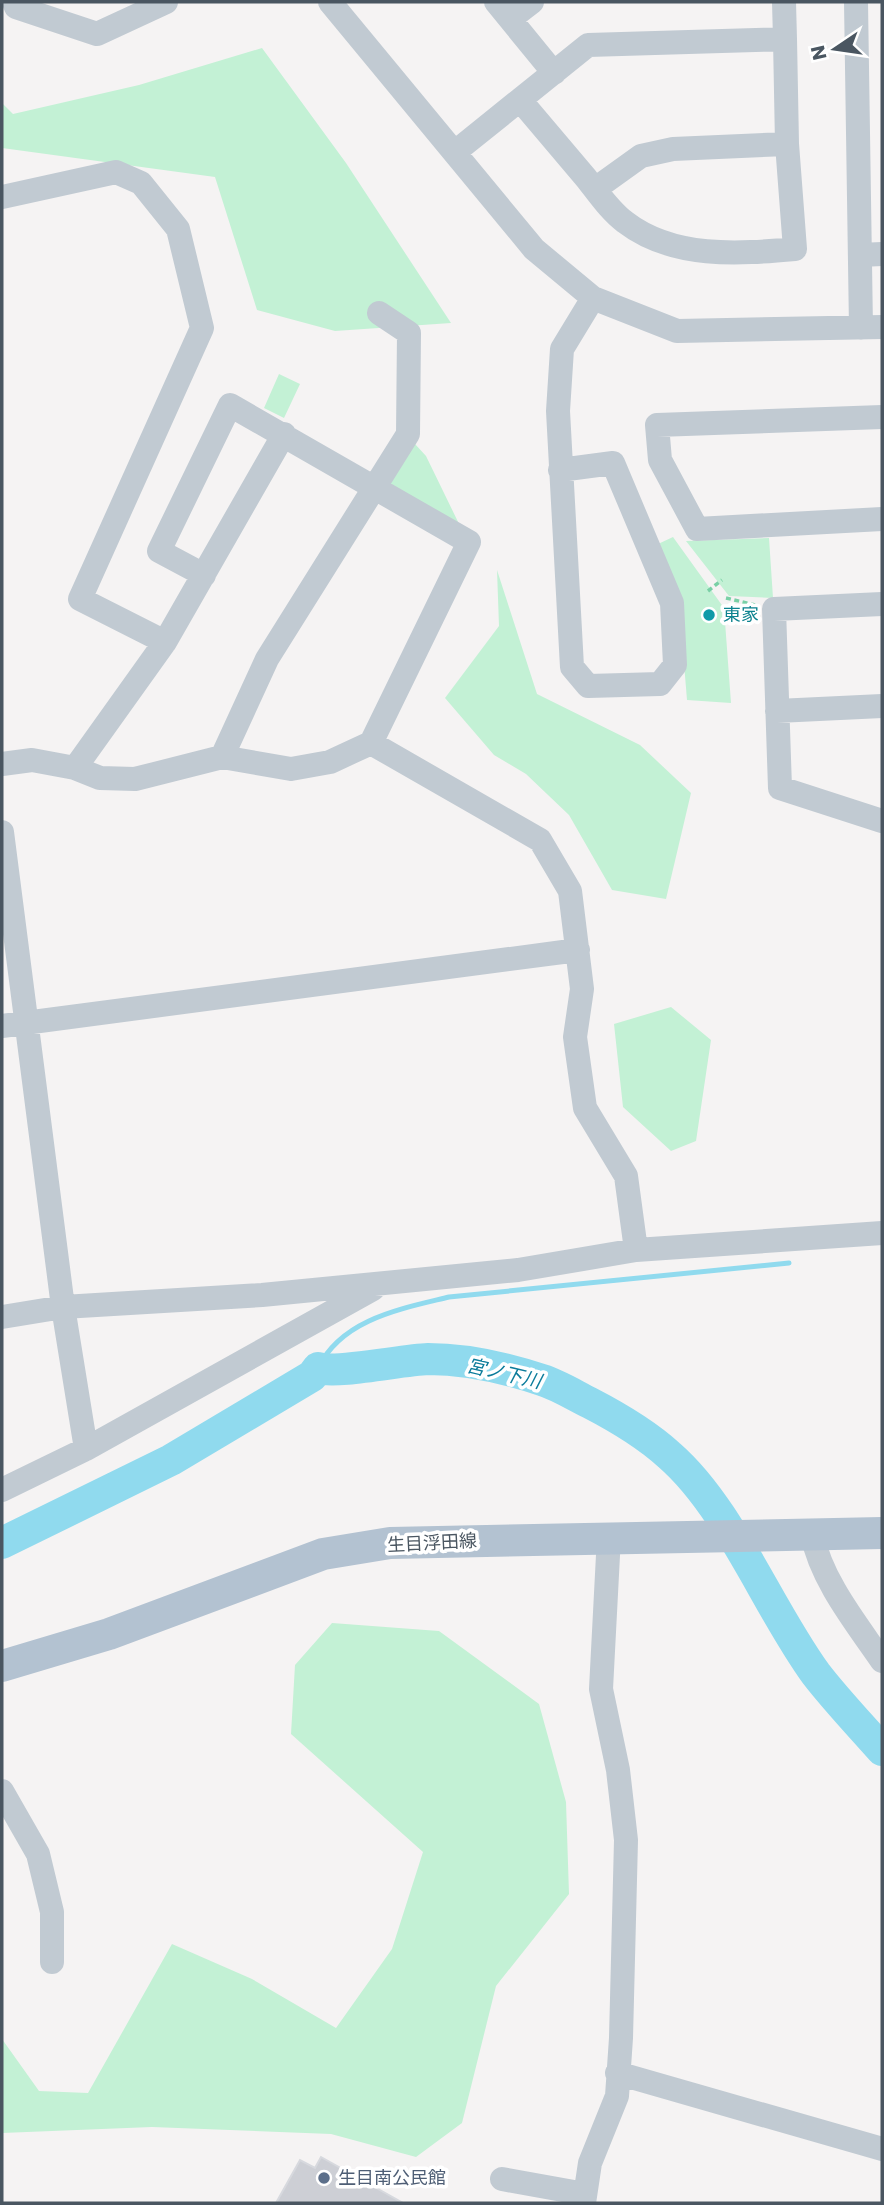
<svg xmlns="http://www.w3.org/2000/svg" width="884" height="2205" viewBox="0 0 884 2205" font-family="Poppins,'Noto Sans JP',sans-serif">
	<rect width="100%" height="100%" fill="#f5f3f3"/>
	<path fill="#c3f1d5" d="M262 48 346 163 451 323 335 331 257 310 215 177 2 148V103L13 114 139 85Z
		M279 374 300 384 284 418 264 408Z
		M415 444 426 456 461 528 387 484Z
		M673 537 724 608 731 703 687 700 679 602 658 544Z
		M769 538 773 598 729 596 686 541Z
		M497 570 537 694 640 745 691 793 666 899 612 890 569 815 526 774 494 755 445 698 499 626Z
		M671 1007 711 1040 696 1141 671 1151 623 1107 614 1024Z
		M332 1623 439 1631 539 1704 566 1802 569 1894 496 1986 462 2123 416 2157 331 2134 152 2127 2 2133V2039L39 2091 88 2093 172 1944 252 1979 336 2028 392 1949 423 1852 291 1734 295 1665Z"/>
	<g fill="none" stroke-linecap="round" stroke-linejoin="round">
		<path stroke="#90daee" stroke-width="5" d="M318 1368C342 1319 400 1309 449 1297L789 1263"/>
		<path stroke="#90daee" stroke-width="32" d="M2 1543 171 1460 312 1376 318 1368C336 1374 402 1360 428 1359 466 1359 506 1368 542 1380 558 1385 574 1395 590 1403 617 1417 646 1434 669 1455 730 1508 767 1607 816 1674 836 1700 860 1725 882 1750"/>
	</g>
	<path fill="#cdcfd5" stroke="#d7d9de" stroke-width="2" d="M321 2157 403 2203H276L300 2160 315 2168Z"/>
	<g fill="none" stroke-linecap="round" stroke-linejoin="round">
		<path stroke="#7ad0a6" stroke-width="3.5" stroke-dasharray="5 3.5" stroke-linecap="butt" d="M708 591 722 580
			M726 598 755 605"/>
		<path stroke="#c1cad2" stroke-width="24" d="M14 2 16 7 97 34 166 2
			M330 2 534 249 593 298 677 331 882 327
			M496 2 554 73
			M784 2 785 39
			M856 2 861 328
			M510 19 532 2
			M455 152 588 45 785 39 787 144 795 249C738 254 673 259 625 222 610 211 598 193 586 178 564 152 542 126 520 100
			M595 189 641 156 673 149 787 144
			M2 197 116 172 141 183 178 229 202 328 80 599 165 642
			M860 255 882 254
			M882 417 657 425 660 460 697 529 882 519
			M560 470 613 463 672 603 675 665 660 684 588 686 572 667 558 411 562 349 593 298
			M882 604 774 609 780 788 882 821
			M777 711 882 706
			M371 743 540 840 570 891 582 989 575 1037 585 1108 626 1176 636 1250
			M222 757 267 659 408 434 409 333 379 313
			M2 764 32 760 75 768 100 778 135 779 222 757 291 769 330 762 371 743 469 542 230 405 159 551 204 575
			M75 768 165 642 284 434
			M2 832 63 1307 86 1449
			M2 1026 578 950
			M2 1317 63 1307 262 1295 518 1270 636 1250 882 1233
			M2 1490 86 1449 373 1289
			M812 1534C821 1580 856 1623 882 1661
			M2 1791 38 1854 52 1912V1962
			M617 2073 882 2149
			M502 2179 585 2194
			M584 2203 590 2163 617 2096 621 2038 626 1840 618 1770 601 1689 609 1536"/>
		<path stroke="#b3c2d1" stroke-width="32" d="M2 1666 109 1634 323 1554 390 1543 882 1533"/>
	</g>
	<circle fill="#0f9aa8" stroke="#fff" stroke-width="2.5" cx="709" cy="615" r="7"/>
	<circle fill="#5c6f8a" stroke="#fff" stroke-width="2.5" cx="324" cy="2178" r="7"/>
	<g text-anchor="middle" stroke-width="7" stroke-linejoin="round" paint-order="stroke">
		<g font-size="18" fill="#0d838f" stroke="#fff" text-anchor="start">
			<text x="723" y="621">東家</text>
		</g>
		<g font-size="18" fill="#4a5661" stroke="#fff">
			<text transform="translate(432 1543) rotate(-3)" y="6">生目浮田線</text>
		</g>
		<g font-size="18" fill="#4e5e75" stroke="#fff" text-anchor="start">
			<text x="338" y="2184">生目南公民館</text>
		</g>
		<g font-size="19" font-style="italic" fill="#0c7c9b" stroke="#fff">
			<text transform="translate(504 1373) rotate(13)" y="7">宮ノ下川</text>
		</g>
	</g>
	<rect width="884" height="2205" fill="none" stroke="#4a5661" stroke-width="7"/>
	<g transform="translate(835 49) rotate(257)" stroke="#ffffff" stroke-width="5" paint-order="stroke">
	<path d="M0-5L12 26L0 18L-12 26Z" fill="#4a5661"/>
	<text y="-10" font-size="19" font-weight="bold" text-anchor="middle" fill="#4a5661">N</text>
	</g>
</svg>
